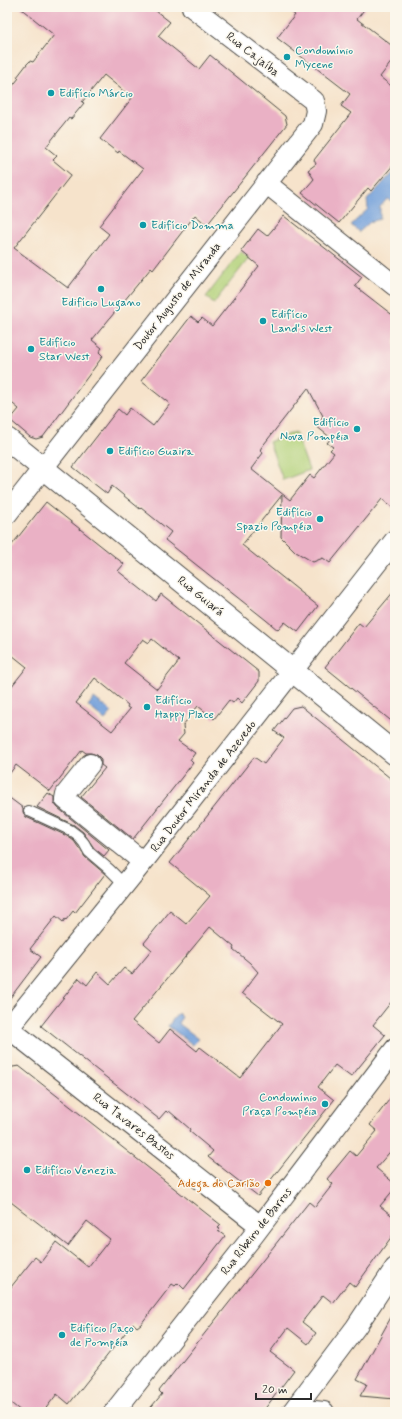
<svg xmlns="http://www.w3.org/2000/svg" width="402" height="1419" viewBox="0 0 402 1419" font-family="Mynerve,sans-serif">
	<rect width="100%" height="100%" fill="#fbf7ec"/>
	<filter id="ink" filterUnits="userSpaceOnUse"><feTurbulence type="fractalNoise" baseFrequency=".025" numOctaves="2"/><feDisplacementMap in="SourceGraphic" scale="8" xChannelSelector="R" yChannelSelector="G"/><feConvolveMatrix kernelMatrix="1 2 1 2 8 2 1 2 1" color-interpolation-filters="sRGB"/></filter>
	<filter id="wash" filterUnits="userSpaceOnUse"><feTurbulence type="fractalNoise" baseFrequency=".012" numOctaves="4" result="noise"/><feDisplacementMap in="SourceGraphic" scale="16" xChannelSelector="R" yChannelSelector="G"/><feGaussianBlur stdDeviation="0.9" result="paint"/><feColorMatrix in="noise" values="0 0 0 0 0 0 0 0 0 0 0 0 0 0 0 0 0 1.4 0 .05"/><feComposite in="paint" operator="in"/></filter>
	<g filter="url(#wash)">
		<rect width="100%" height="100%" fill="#f6e3cb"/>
		<path fill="#b2d179" stroke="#6e7e52" d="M241 251 249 258 214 303 206 297Z
			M295 432 309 470 283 480 269 442Z"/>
		<path fill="#719fda" stroke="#4e6582" d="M395 170V201L394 202 387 199 380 207V219L370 222 359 232 351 225 368 209 367 200Z
			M94 698 112 712 105 720 88 706Z
			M178 1013 182 1017 178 1023 199 1039 193 1045 168 1026Z"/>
		<g id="blocks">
			<path fill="#eab1c5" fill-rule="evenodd" d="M19 7H151L170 22 158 36 199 69 210 55 285 116 287 124 207 225 195 215 153 270 151 268 92 340 102 348 99 352 103 356 43 437 36 439 30 437 10 420 19 409 7 399V93L19 78 17 77 27 64 30 61 33 62 54 35ZM104 75 132 98 100 139 118 153 119 151 143 169 99 226 109 234 68 288 14 248 71 175 53 160 57 156 46 147 69 118 71 119 84 103 82 102Z
				M284 7H366L357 19 395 48V57L380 77 395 89V163L371 191 368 188 339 223 302 193 314 179 308 170 316 164 314 160 351 113 341 106 350 94 277 38 295 15Z
				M284 216 362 277 355 286 395 317V510L382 499 330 563 323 558 313 562 296 552 281 537 282 495 242 545 318 606 298 632 285 622 278 630 266 620 165 540 171 532 141 508 140 509 112 486 107 494 73 467 118 409 125 415 130 408 153 426 170 404 141 381 191 316 198 322 202 318 212 326 259 266 241 251 258 229 267 236ZM308 388 323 416 316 426 331 438 327 443 333 447 330 450 334 453 314 478 310 475 290 500 251 469 263 453 260 451 261 448Z
				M46 502 124 564 118 571 156 601 161 594 259 672V681L242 703 237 698 233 703 229 700 214 719 198 706 183 725 184 734 178 741 195 753 190 760 193 763 133 839 81 797 105 768 101 765V759L97 755 91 753H86L82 750 50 791 16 765 7 777V692L27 667 7 651V551ZM143 639 149 643 152 639 179 661 157 689 124 663ZM95 678 128 705 127 707 130 709 112 731 76 703Z
				M395 590V724L325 667 359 623 364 627Z
				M301 706 395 782V795L393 798 395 801V997L373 1025 385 1035 351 1077 335 1065 318 1087 334 1100 258 1196 208 1157 213 1151 189 1131 190 1129 169 1111 168 1113 166 1111 159 1119 41 1026 79 978 87 985 97 972 110 984 124 968 132 974 152 950 144 943 170 911 186 924 210 896 170 863 254 757 264 764 284 738 274 731 292 708ZM210 927 234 947 233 949 250 963 258 972 242 993 282 1024 240 1078 200 1047 197 1051 170 1029 159 1043 132 1021Z
				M48 793 54 797V803L58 808 109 850 104 856 94 848 83 832 74 825 37 807Z
				M7 796 23 808V812L26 817 67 836 74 841 85 857 105 874 75 913 73 911 66 920 65 919 63 922 56 916 30 949 41 957 7 1002Z
				M19 1066 221 1225 218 1228 220 1229 218 1231 225 1236 184 1289 178 1283 175 1286 172 1284 141 1324 137 1327 133 1323 69 1404 57 1394 43 1412H22L7 1400V1292L35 1257 41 1262 56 1242 88 1267 110 1239 87 1221 68 1246 7 1199V1068Z
				M395 1092V1146L376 1168 395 1184V1188L380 1206 395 1218V1232L355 1287 349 1282 333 1303 323 1295 302 1322 316 1333 308 1344 288 1328 270 1352 294 1370 267 1406 262 1412H147L162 1394 159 1391 309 1202 315 1207 333 1184 327 1179 350 1151 356 1156 377 1131 370 1125Z
				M395 1310V1399L360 1396 367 1384 357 1379Z"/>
		</g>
	</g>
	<g filter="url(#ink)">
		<use href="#blocks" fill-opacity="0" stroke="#494743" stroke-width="1"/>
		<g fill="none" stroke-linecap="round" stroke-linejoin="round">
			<g stroke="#494743" stroke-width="12">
				<path id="service" d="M29 811 70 830 78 836 84 843 89 852 109 869 125 885"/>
			</g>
			<g stroke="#494743" stroke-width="22">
				<path id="minor" d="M266 183 395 286
					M7 514 313 124 316 111 314 101 192 7
					M90 764 66 794 65 799 143 862
					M7 1027 260 1226
					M7 1030 143 862 395 540
					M295 1409 324 1412
					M114 1412 253 1236 395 1049
					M292 1412 356 1327 395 1268"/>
			</g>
			<g stroke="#494743" stroke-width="24">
				<path id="tertiary" d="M7 439 395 754"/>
			</g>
			<use href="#service" stroke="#fff" stroke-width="10"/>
			<use href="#minor" stroke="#fff" stroke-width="20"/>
			<use href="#tertiary" stroke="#fff" stroke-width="22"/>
		</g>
	</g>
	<g fill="#0f9aa8" stroke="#fbf7ec" stroke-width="1.5">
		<circle cx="287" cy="57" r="4"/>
		<circle cx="51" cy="93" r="4"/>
		<circle cx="143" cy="225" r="4"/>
		<circle cx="101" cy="289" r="4"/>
		<circle cx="263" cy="321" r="4"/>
		<circle cx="31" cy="349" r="4"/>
		<circle cx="357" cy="429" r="4"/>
		<circle cx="110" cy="451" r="4"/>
		<circle cx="320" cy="519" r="4"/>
		<circle cx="147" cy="707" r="4"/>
		<circle cx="325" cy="1104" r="4"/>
		<circle cx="27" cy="1170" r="4"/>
		<circle cx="62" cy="1335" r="4"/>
	</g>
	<circle fill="#e8710a" stroke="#fbf7ec" stroke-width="1.5" cx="268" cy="1183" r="4"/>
	<g text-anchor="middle" stroke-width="3" stroke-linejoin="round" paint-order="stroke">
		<g font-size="12" fill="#0d838f" stroke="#fbf7ec" text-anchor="start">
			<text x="295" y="54">Condomínio<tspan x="295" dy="14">Mycene</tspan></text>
			<text x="59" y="97">Edifício Márcio</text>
			<text x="151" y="229">Edifício Domma</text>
			<text x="101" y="306" text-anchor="middle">Edifício Lugano</text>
			<text x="271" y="318">Edifício<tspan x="271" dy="14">Land's West</tspan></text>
			<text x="39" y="346">Edifício<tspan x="39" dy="14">Star West</tspan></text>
			<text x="349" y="426" text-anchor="end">Edifício<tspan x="349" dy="14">Nova Pompéia</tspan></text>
			<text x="118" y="455">Edifício Guaira</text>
			<text x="312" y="516" text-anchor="end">Edifício<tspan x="312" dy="14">Spazio Pompéia</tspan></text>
			<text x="155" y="704">Edifício<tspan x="155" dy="14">Happy Place</tspan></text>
			<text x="317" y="1101" text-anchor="end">Condomínio<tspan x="317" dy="14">Praça Pompéia</tspan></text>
			<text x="35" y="1174">Edifício Venezia</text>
			<text x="70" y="1332">Edifício Paço<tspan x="70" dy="14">de Pompéia</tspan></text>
		</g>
		<g font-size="12" fill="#2b2b2b" stroke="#fbf7ec">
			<text transform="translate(253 54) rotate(38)" y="4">Rua Cajaíba</text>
			<text transform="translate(177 296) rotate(-52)" y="4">Doutor Augusto de Miranda</text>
			<text transform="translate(201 596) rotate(39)" y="4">Rua Guiará</text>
			<text transform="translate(203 786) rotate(-52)" y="4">Rua Doutor Miranda de Azevedo</text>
			<text transform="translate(134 1126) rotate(38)" y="4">Rua Tavares Bastos</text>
			<text transform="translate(256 1231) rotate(-52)" y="4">Rua Ribeiro de Barros</text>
		</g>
		<g font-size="12" fill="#c56008" stroke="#fbf7ec" text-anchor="end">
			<text x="260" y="1187">Adega do Carlão</text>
		</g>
	</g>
	<rect width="402" height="1419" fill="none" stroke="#fbf7ec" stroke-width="24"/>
	<path d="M256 1393v6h55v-6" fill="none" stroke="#2b2b2b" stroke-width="2"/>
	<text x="262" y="1393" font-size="12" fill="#2b2b2b" stroke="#fbf7ec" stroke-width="3" paint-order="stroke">20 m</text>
</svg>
